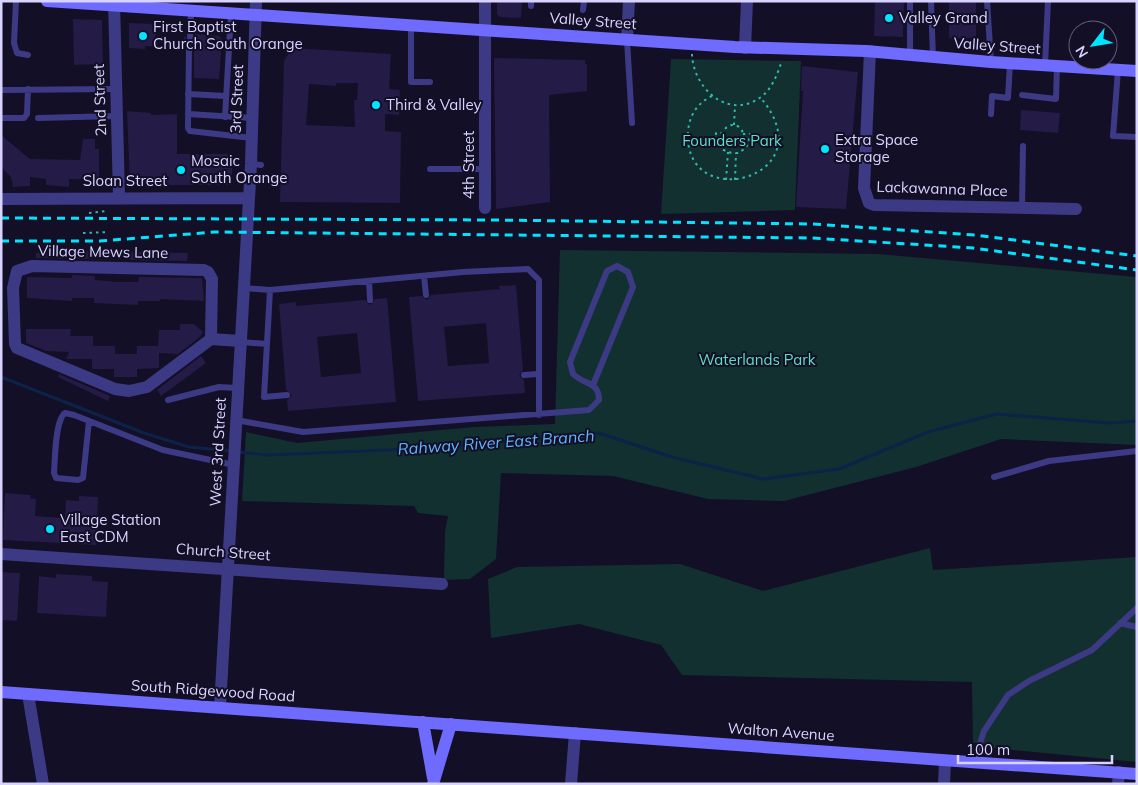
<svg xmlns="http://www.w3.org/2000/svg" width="1138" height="785" viewBox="0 0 1138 785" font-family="Mulish,sans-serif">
	<rect width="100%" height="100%" fill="#130f26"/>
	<path fill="#12302f" d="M671 59 801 61 795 210 661 214Z
		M560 250 878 254 1137 277V445L1001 439 916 467 784 501 708 499 613 476 501 473 496 559 470 579 444 580 445 531 448 516 418 513 414 506 242 501 246 432 297 443 474 427 555 424Z
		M930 548 933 570 1137 557V762L973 746 972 682 682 675 661 645 579 624 491 638 488 579 517 567 680 564 763 591Z"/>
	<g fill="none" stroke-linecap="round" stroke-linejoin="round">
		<path stroke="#0c2248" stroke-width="3" d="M1 377 144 433 189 447 233 451
			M239 452 268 455 433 448 599 433 672 457 763 479 839 469 928 432 997 414 1109 423 1137 421"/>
	</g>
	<path fill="#241b47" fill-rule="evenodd" d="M497 1H522L521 18 500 17 497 14Z
		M875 1H904L903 37 874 36Z
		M949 1H976V38H949Z
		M73 19 102 20 103 64 74 65Z
		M129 23 156 24 155 46H145V49L129 48Z
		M195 34 219 36 222 39 219 79 194 78V48L190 43 184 47V36L190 42 194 39Z
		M292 48 391 54 389 89 400 90 399 115 385 114V131L401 132 400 203 280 202 284 61ZM336 83H358L357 100H354L355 127 306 125 309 84 336 86Z
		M494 58 585 60V64H587V91L549 95 550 202 496 209Z
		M802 66 858 72 846 209 796 207 803 91H801Z
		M1021 110 1060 113 1058 133 1020 130Z
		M127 111 151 113V115L177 114V154H232V185H130Z
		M1 135 30 159 80 160 83 139H95V149H99V179H69V187L46 185V179L30 177V186L13 187 11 177 1 167Z
		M92 251V259L36 258V253Z
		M130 252 188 253 187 261 130 260Z
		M72 275 95 276V280L117 282H138L139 277 202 278 204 301 160 299V301H138V305L94 303V298H72V301L27 298V277L72 278Z
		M516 285 523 370 519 376 524 380 525 393 418 401 409 297 421 296 427 300 431 295 500 289 499 286ZM486 323 489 363 448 366 444 327Z
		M387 298 396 402 288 411 287 400 292 395 286 390 279 304 296 302V306L365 300 370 305 375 299ZM357 333 361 373 321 377 317 337Z
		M180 324H194L203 332 200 337 178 354 159 353V368L137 369V377H114V369H92V359H66L69 352 46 351 26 343V329H71L70 336H93V346H115V354H137V346H158L159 330H180Z
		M201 356 206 363 161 396 157 390Z
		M59 374 110 396 108 401 58 377Z
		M5 493 31 495 30 498 36 499 35 516 65 518 66 500 79 501V496L98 497 96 545 3 540Z
		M1 572 20 573 17 621 1 620Z
		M56 574 92 576V581L108 582 106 617 37 613 39 576 56 578Z"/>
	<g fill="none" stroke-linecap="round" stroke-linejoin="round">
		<path stroke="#2fb8b0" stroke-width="2" stroke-dasharray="2.5 4" stroke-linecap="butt" d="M692 54C693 88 728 121 761 97 773 88 777 74 782 61
			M712 96C697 103 689 116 688 132 683 216 829 178 760 97
			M734 125 735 105
			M723 135a10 10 0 1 1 20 0a10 10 0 1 1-20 0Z
			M723 133H716C715 147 725 154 738 153L746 148 751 134H743
			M726 180 728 152
			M735 180 736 153
			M89 213 106 211
			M83 233 109 232"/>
		<path stroke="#3d3a85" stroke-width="6" d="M16 1 14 43 17 53 28 55
			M910 1V55
			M931 1 933 58
			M987 1 991 62
			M531 6V1
			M583 10 584 1
			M411 25V82H430
			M190 37 191 12
			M627 40 632 123
			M189 48 188 128 190 131 252 138
			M1045 65 1048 1
			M1118 70 1113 136 1137 137
			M1 90 116 89
			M188 94 226 96
			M1022 95 1056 99 1057 66
			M188 114 253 118
			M991 114 992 96 1008 98 1010 63
			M225 117 231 14
			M1 118H24L27 114 28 89
			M38 118 116 116
			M251 164 261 165
			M430 169H486
			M1022 208 1023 146
			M424 276 426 295
			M369 281 370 300
			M244 288 270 290 463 272 528 269 539 280V415
			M270 290 264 397 287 395
			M241 342 267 344
			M524 375 538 374
			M168 400 219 387 237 388
			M236 420 303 432 589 410 599 400C599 381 584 385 573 374L570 362 607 271 617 266 628 272 633 287 593 385
			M89 421 83 478 78 480 56 478 54 473C55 460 55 420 65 413L74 415 163 450 234 465
			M994 477 1049 461 1137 451
			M1120 623 1137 627
			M974 762 984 731 1008 695 1029 681 1092 650 1137 608"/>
		<path stroke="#3d3a85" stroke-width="12" d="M114 1 119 197
			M485 1V208
			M627 40 629 1
			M745 48 747 1
			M870 51 864 188 869 203 874 205 1076 209
			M1 199 249 198
			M211 339 212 279 208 272 204 270 32 266 17 271 13 288 15 344 17 348 115 389 129 391 147 387 211 339 240 341
			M1 554 442 584
			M28 694 43 784
			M220 707 251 164 256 1
			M571 784 575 733
			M944 784 945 761
			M1118 784 1119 772"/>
		<path stroke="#6f6bff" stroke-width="12" d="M47 1 735 47 866 51 991 62 1137 71
			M1 692 1137 774
			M423 722 433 778
			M433 784 451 724"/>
		<path stroke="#00e5ff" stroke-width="3" stroke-dasharray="8 6" stroke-linecap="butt" d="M1 218 495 220 813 224 975 235 1137 256
			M1 241H100L215 232 812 238 973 248 1137 270"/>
	</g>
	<g fill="#00e5ff" stroke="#130f26" stroke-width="2">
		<circle cx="889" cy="18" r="5"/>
		<circle cx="143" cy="36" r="5"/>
		<circle cx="376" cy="105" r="5"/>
		<circle cx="825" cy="149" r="5"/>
		<circle cx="181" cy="170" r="5"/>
		<circle cx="50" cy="529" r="5"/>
	</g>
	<g text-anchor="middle" stroke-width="4" stroke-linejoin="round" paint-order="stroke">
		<g font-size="15" fill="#d9d4ff" stroke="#130f26" text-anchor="start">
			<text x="899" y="23">Valley Grand</text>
			<text x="153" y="32">First Baptist<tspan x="153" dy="17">Church South Orange</tspan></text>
			<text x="386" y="110">Third &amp; Valley</text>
			<text x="835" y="145">Extra Space<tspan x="835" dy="17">Storage</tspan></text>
			<text x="191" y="166">Mosaic<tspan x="191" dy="17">South Orange</tspan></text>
			<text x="60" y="525">Village Station<tspan x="60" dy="17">East CDM</tspan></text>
		</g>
		<g font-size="15" fill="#d9d4ff" stroke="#130f26">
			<text transform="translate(593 21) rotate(4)" y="5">Valley Street</text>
			<text transform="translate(997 46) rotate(4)" y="5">Valley Street</text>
			<text transform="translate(237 99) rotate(-88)" y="5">3rd Street</text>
			<text transform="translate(100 100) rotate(-92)" y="5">2nd Street</text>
			<text transform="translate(469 165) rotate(-90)" y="5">4th Street</text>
			<text x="125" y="186">Sloan Street</text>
			<text transform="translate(942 189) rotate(2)" y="5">Lackawanna Place</text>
			<text transform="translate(103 252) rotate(1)" y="5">Village Mews Lane</text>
			<text transform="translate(218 452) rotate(-87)" y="5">West 3rd Street</text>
			<text transform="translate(223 552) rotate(4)" y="5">Church Street</text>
			<text transform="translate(213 691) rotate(4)" y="5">South Ridgewood Road</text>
			<text transform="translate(781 732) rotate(4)" y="5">Walton Avenue</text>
		</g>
		<g font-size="15" fill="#5fe0c0" stroke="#130f26">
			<text x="732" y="146">Founders Park</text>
			<text x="757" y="365">Waterlands Park</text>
		</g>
		<g font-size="16" font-style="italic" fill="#62b6ff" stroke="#130f26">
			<text transform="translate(496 442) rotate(-4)" y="6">Rahway River East Branch</text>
		</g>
	</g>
	<rect width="1138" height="785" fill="none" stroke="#d9d4ff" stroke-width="5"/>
	<g transform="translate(1093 45) rotate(239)"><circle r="24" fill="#130f26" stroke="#625e7d"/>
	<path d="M0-4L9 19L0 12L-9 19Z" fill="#00e5ff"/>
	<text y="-8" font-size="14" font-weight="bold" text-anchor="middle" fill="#d9d4ff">N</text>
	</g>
	<path d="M958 755v8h154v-8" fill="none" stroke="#d9d4ff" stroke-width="2.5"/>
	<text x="966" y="755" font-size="15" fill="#d9d4ff" stroke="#130f26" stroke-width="4" paint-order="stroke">100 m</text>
</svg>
